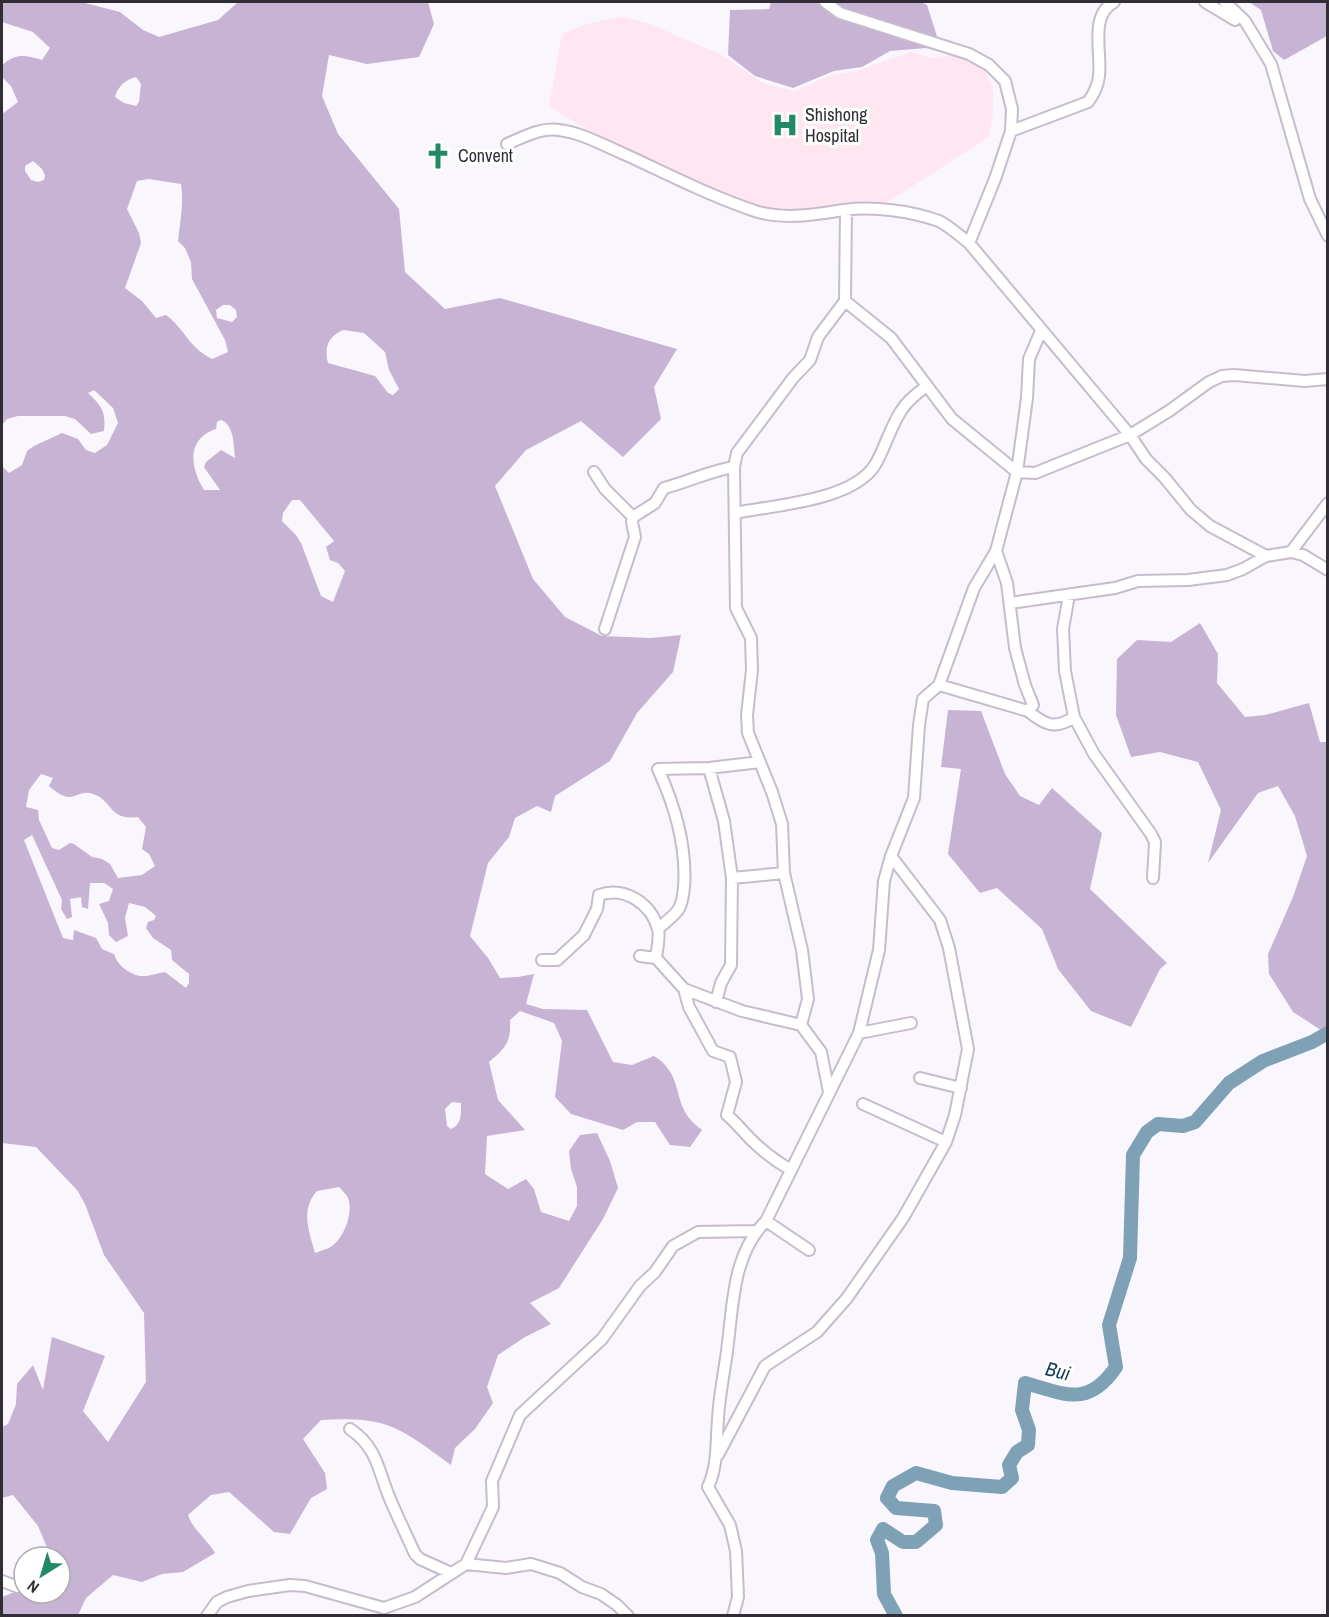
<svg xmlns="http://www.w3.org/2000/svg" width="1329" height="1617" viewBox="0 0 1329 1617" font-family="'Archivo Narrow',sans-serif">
	<rect width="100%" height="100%" fill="#faf6fd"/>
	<path fill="#ffe6f0" d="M622 17 647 23 720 54 763 83 795 91 831 75 856 71 911 52 932 58 967 52 984 68 993 88V113L989 137 886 203 811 216 758 217 680 189 549 106 562 34 587 24Z"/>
	<path fill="#c7b3d3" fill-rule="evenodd" d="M2 2H81L120 12 143 30 159 37 218 20 238 2H428L434 24 419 57 367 64 329 55 322 96 338 134 399 209 405 272 445 309 500 298 677 349 654 387 661 419 623 457 581 421 526 450 495 486 533 579 565 617 602 636 651 638 681 635 673 672 637 713 610 761 555 796 551 812 537 806 515 818 509 837 488 863 470 936 488 958 500 978 518 977 534 974 526 1004 543 1009 587 1010 613 1062 632 1065 654 1056C657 1058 662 1061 665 1065 684 1086 672 1109 702 1130L690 1147 670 1145 655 1122H637L623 1130 571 1114 555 1097 562 1041 554 1023 520 1011 510 1020C511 1042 506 1048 489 1062L498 1100 525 1130 487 1136 485 1174 508 1189 526 1179 534 1189 541 1212 569 1221 577 1206V1187L571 1169 569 1151 580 1135 597 1133 610 1161 618 1188 603 1219 559 1288 530 1303 551 1324 525 1337 498 1355 487 1387 493 1403 475 1429 455 1448 451 1465C431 1451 410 1433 387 1425 366 1418 343 1419 321 1420L303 1439 325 1473 327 1489 311 1498 290 1534 274 1532 229 1492 211 1495 188 1515C193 1530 207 1539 215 1553L183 1572 162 1574 142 1582 113 1575 86 1598 78 1615H2V1597L15 1592 51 1599 52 1593H60V1557H51L38 1526 13 1495 2 1498V1427L8 1424 16 1404 17 1384 33 1365 43 1390 52 1337 105 1356 83 1411 108 1442 146 1382 144 1313 104 1255 85 1204 77 1190 36 1147 2 1143V466L9 473 22 465 27 451 34 446 62 433 78 439 86 450 95 453 107 445 118 423 113 408 94 390 88 393C102 406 106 412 104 431L91 434 75 419 65 416H18L7 419 2 425V114L18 102 11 86 2 77V65C17 53 24 55 42 60L50 48 33 32 2 22ZM136 77 141 84 139 102 136 106 124 103 115 97C118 86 125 80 136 77ZM33 161 42 169 45 175 44 180 38 182 31 180 25 171V166ZM149 179 181 184C184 203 180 222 178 241L185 248 191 262 192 279 225 340 228 352 212 359C187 346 186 330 166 315L156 318 142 301 125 288 141 243 139 233 127 209 137 181ZM223 305H230L236 310 237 317 232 322 217 318 216 310ZM343 330 364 333 385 352 389 370 399 389 393 395 388 393 375 376 328 363C324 347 328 337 343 330ZM221 420C234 424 234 446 235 458L221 450 206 462 204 467 220 490H204C190 467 186 439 216 429L217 422ZM292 500H300L334 541 326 547 330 560 338 563 345 571 333 602 321 596 301 543 296 535 282 521 283 513ZM41 774 53 778 49 786C75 809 75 788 93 794 113 800 108 821 138 817L146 827 142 849 149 854 155 866 142 875 118 878 110 864 102 859 92 857 74 844 70 843 59 850 52 848 39 820 38 810 26 807 29 790ZM32 835 62 900 61 909 67 919 72 917 70 899 81 897 82 907 88 909 90 883H104L113 889 109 901 99 904 108 923 109 935 116 942 128 936 125 918 129 903 145 907 156 916 154 920 148 922 146 928 153 938 171 950 172 960 189 974V983L186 988 165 972C158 973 147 977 140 976 129 974 117 965 114 954L102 949 96 938 74 930 73 940 63 938 24 840ZM452 1102 461 1103C461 1113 462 1125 451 1129L447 1126 445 1109ZM339 1187C342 1190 346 1194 348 1198 354 1213 343 1241 329 1248 325 1250 319 1251 315 1253 309 1231 300 1210 317 1191Z
		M771 2H816L836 16 846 22 855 24 862 17 837 9 830 2H921L927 5 942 52 926 48 890 51 862 67 834 71 793 88 755 76 728 55 730 10 769 9Z
		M1249 2H1327V36L1284 60 1273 51 1261 10Z
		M1200 623 1218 654 1217 683 1245 717 1265 715 1309 703 1320 742H1327V1034L1293 1012 1269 974 1268 954 1293 897 1307 856 1295 816 1278 786 1258 793 1208 863 1221 810 1198 762 1160 752 1131 757 1116 715 1117 659 1137 640 1171 642Z
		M948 710 981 711 1005 774 1020 796 1039 805 1052 788 1102 833 1090 889 1167 963 1160 969 1131 1027 1091 1011 1058 969 1042 929 997 888 980 893 948 854 961 769 941 767Z"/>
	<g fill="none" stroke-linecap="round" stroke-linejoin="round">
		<path stroke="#7ea1b6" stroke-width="14" d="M896 1616 884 1594 882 1553 877 1540 883 1529 903 1542H916L936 1525 934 1511 896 1508 887 1498 893 1486 916 1473 952 1483 1002 1487 1012 1478 1009 1465 1017 1452 1028 1445 1029 1430 1022 1410 1025 1383C1065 1394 1088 1408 1116 1367L1109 1325 1130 1258 1133 1155 1147 1132 1158 1124 1183 1126 1195 1122 1229 1083 1263 1061 1312 1042 1328 1033"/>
		<g stroke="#c7bcce" stroke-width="14">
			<path id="minor" d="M825 2 840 13 969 54 989 65 1005 81 1012 109 1011 131 995 179 969 243
				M1205 2 1235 20
				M1225 2 1245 21 1271 64 1310 199 1328 236
				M1011 131 1088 102C1094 94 1098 86 1099 76 1102 53 1089 15 1114 2
				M507 144C524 137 541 127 559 130 582 133 603 145 624 154 668 174 712 197 758 212 787 220 816 214 844 210 874 206 911 211 939 221 949 226 960 236 969 243L1130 435 1146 459 1164 477 1191 510 1210 526 1266 556
				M845 301 891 338 952 419 1017 472 1035 473 1130 435 1169 411 1209 382 1222 376 1234 375 1305 381 1328 379
				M594 472 605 489 633 517
				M735 513C775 505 852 501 875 465 885 448 890 428 901 411 907 401 917 393 927 386
				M1291 552 1328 503
				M1069 595 1063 629 1065 671 1074 717 1094 754 1151 834 1155 842 1153 878
				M1010 603 1115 588 1138 581 1188 580 1227 575 1243 569 1266 556 1291 552 1303 555 1328 570
				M605 629 635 537 632 522 633 517 655 503 664 488C688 482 709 471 734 467
				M939 685 974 588 996 551
				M1028 711C1045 725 1055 730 1074 717
				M709 768 724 821 732 878 731 965 721 983 716 1002
				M732 878 784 873
				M658 929C664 923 673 917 678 910 683 903 683 894 684 887 687 846 675 806 658 769L709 768 760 762
				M640 956 656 958 684 989 742 1011 801 1025
				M542 960H557L584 935 597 909 599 895C624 886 651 903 658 929 660 938 657 949 656 958
				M684 989 689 1007 713 1051 730 1057 736 1082 727 1115C739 1125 747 1137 759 1147 769 1156 779 1163 791 1170
				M859 1033 911 1023
				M920 1078 961 1088
				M829 1092 821 1052 801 1025 808 999 802 950 784 873 782 824 772 792 748 733 747 715 752 670 751 638 736 608 734 467 737 453 793 378 810 360 818 337 845 301 846 210
				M863 1104 946 1142
				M766 1221 809 1250
				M350 1429C378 1448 378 1471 390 1499 398 1518 407 1536 415 1554L420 1559 451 1573
				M718 1455 765 1366 817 1332 847 1298 903 1218 946 1142 955 1115 968 1049 949 948 940 920 891 856
				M466 1564 506 1568 531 1564 560 1573 582 1587 601 1594 617 1605 628 1616
				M2 1581 18 1587H24
				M207 1616 217 1602 227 1597 248 1591 290 1585 305 1586 384 1608 415 1597 466 1564 493 1507 492 1481 520 1415 602 1339 640 1286 655 1272 673 1246 698 1232 756 1231
				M733 1616 738 1597 736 1551 730 1525 708 1487C718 1465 716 1443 718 1419 719 1397 724 1374 727 1351 733 1307 732 1254 766 1221L859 1033 879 950 884 881 891 856 914 798 919 725 923 699 939 685 1028 711 1033 705 1025 685 1015 648 1007 583 996 551 1017 472 1027 398 1029 359 1041 331"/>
		</g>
		<use href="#minor" stroke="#fff" stroke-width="10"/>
	</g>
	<defs>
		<g id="hospital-bare" transform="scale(2.07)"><path d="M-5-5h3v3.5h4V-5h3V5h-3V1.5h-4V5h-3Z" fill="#228965" stroke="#fff" stroke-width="2.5" paint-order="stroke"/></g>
		<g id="church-bare" transform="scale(2.07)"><path d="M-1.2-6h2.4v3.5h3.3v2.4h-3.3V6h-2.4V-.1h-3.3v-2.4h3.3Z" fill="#228965" stroke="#fff" stroke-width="2.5" paint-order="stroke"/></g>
	</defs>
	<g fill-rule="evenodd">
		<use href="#hospital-bare" x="785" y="125"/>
		<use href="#church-bare" x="438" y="156"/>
	</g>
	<g text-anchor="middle" stroke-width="6" stroke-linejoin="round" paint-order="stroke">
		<g font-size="18" fill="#312d34" stroke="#fff" text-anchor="start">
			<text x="805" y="121">Shishong<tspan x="805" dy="21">Hospital</tspan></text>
			<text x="458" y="162">Convent</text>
		</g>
		<g font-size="20" font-style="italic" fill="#103e55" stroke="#fff">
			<text transform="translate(1058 1371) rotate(14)" y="7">Bui</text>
		</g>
	</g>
	<rect width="1329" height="1617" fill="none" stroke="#312d34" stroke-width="6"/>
	<g transform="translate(42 1575) rotate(217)"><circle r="28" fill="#ffffff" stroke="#adabae" stroke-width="1.5"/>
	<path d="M0-4.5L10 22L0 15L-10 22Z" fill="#228965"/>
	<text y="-9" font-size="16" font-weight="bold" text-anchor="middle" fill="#312d34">N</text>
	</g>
</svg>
